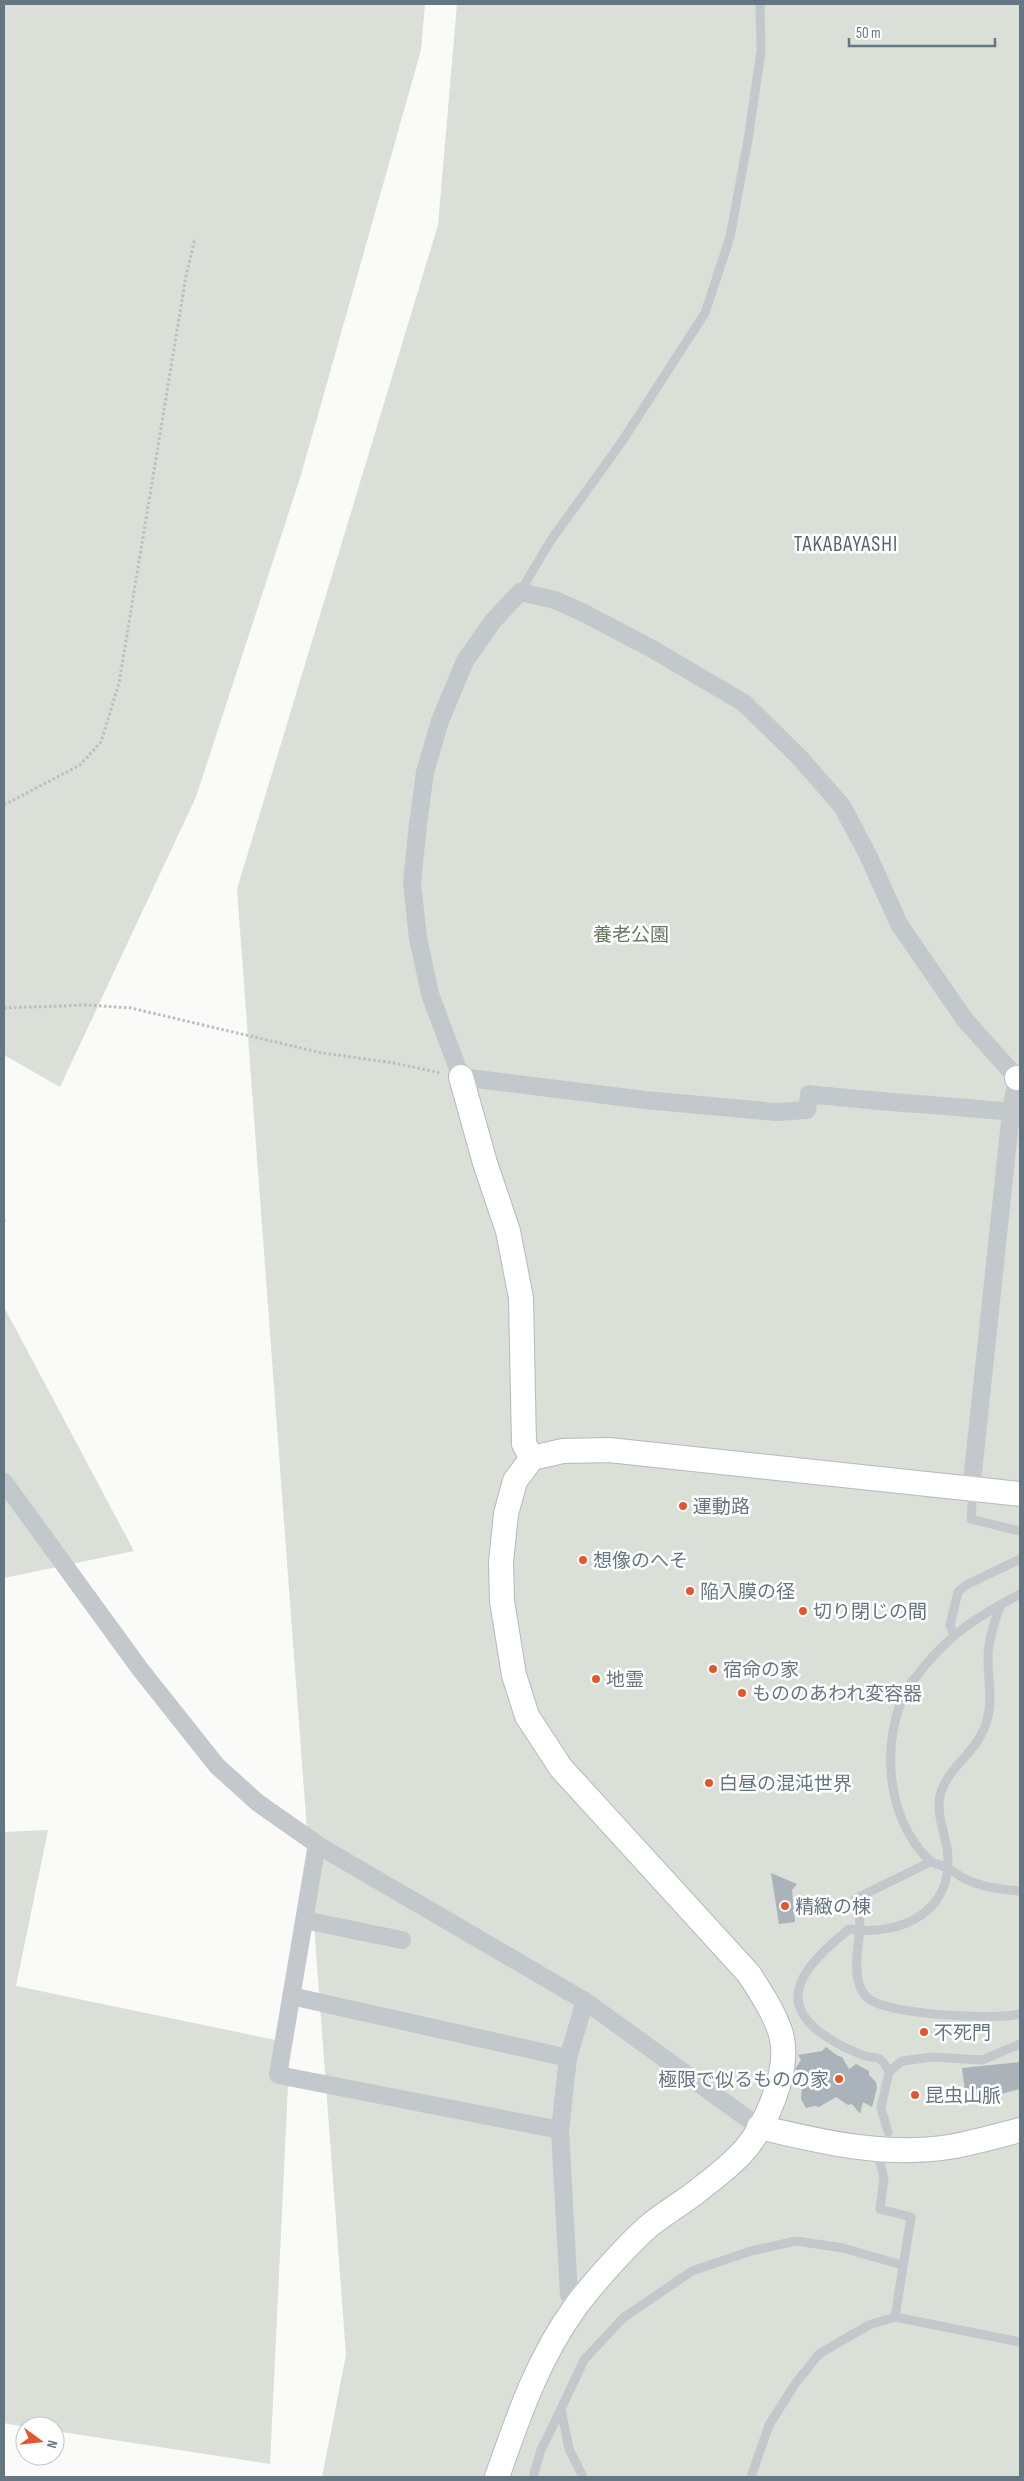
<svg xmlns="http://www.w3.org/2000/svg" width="1024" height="2481" viewBox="0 0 1024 2481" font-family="'Sofia Sans Condensed','Noto Sans JP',sans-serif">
	<rect width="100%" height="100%" fill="#fafaf8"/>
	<path fill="#dadfd7" d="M4 4H425L421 50 301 475 196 797 60 1087 4 1055Z
		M457 4H1020V2477H322L346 2355 237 889 438 225Z
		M4 1307 134 1551 4 1578Z
		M48 1830 16 1986 290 2043 270 2464 55 2431V2426L25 2427 4 2423V1832Z"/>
	<path fill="#aab3b9" d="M771 1873 797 1884 792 1890 795 1922 779 1924Z
		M826 2047 838 2056 842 2057 849 2069 856 2064 869 2071V2075L876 2082 877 2088 872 2107 863 2102 860 2114 852 2104 848 2105 836 2097 819 2107 815 2106 806 2108 801 2099 802 2086 806 2074 795 2069 801 2060 798 2055 822 2051Z
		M1020 2062V2089L997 2095 966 2097 962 2068Z"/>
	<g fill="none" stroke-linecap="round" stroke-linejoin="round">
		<g stroke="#b3babf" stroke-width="26">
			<path id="secondary" d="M461 1077 485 1163 508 1231 521 1298 524 1444 532 1458
				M1017 1078H1020
				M759 2127C821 2142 885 2157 949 2147 973 2143 997 2136 1020 2130
				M497 2477C518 2417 538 2358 576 2306 593 2283 628 2244 650 2225 667 2211 688 2200 705 2185 717 2176 729 2166 740 2155 765 2129 791 2071 781 2034 774 2012 761 1993 749 1974L561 1768 527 1716 514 1675 502 1601 501 1562 506 1514 515 1481 532 1458 563 1451 609 1450 1020 1494"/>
		</g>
		<path stroke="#bbbfc2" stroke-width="3" stroke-dasharray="2.5 2.5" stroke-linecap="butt" d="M4 805 80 765 101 742 119 683 186 276 195 238
			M4 1008 86 1005 131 1008 322 1053 394 1063 441 1073
			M4 1221 5 1222"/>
		<path stroke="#c3c8cc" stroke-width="9" d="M520 592 551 540 621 443 705 313 730 237 748 140 761 51 760 4
			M972 1504 971 1519 1020 1531
			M1020 1594C980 1615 951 1633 922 1669 918 1675 912 1681 908 1687 880 1738 885 1818 929 1860 933 1864 940 1865 946 1867 955 1872 963 1879 972 1882 988 1888 1004 1890 1020 1891
			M954 1635 950 1625 958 1592 966 1585 1020 1559
			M930 1862 855 1899C867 1926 852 1953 858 1979 859 1986 862 1994 869 1999 890 2015 993 2020 1020 2014
			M889 2072 902 2061 933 2057 982 2060 1020 2044
			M888 2132 881 2108 889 2072C887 2068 884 2062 880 2059 876 2057 869 2057 865 2056 855 2052 843 2047 833 2041 767 2002 807 1964 849 1929 903 1937 956 1910 947 1848 944 1830 935 1810 941 1792 950 1764 978 1753 987 1720 993 1700 988 1680 988 1659 988 1640 994 1622 1001 1604
			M877 2149 884 2179 880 2209 911 2217 895 2317
			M533 2477 541 2450 561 2409
			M583 2477 569 2449 561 2409 584 2360 623 2318 692 2271 751 2251 796 2241 843 2248 902 2265
			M751 2477 769 2425 795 2384 819 2354 869 2325 895 2317 1020 2342"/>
		<path stroke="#c3c8cc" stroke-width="18" d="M4 1482 140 1669 217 1766 258 1803 321 1847 585 2001 759 2127
			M971 1491 1011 1112 1017 1078 965 1020 899 924 868 855 842 806 800 758 744 703 654 650 584 613 555 600 520 592 493 621 465 661 440 721 425 772 418 824 412 883 418 938 430 994 461 1077 645 1100 776 1112 807 1110 809 1094C876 1102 943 1105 1011 1112
			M317 1844 278 2075 560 2130 569 2295 577 2306
			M304 1920 402 1940
			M291 1996 568 2058
			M560 2130 568 2058 585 2001"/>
		<use href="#secondary" stroke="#fff" stroke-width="24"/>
	</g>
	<g fill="#e4572e" stroke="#fff" stroke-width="2">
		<circle cx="683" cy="1506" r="5"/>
		<circle cx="583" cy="1560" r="5"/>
		<circle cx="690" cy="1591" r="5"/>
		<circle cx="803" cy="1611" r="5"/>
		<circle cx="713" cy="1669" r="5"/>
		<circle cx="596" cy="1679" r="5"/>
		<circle cx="742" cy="1693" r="5"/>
		<circle cx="709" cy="1783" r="5"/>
		<circle cx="785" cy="1906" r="5"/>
		<circle cx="924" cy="2032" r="5"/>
		<circle cx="839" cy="2079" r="5"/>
		<circle cx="915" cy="2095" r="5"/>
	</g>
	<g text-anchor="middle" stroke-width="5" stroke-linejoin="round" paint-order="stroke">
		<g font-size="19" fill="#687a64" stroke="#fff">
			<text x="631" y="941">養老公園</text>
		</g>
		<g font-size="19" fill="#657683" stroke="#fff" text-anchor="start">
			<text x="693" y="1513">運動路</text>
			<text x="593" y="1567">想像のへそ</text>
			<text x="700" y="1598">陥入膜の径</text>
			<text x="813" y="1618">切り閉じの間</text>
			<text x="723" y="1676">宿命の家</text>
			<text x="606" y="1686">地霊</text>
			<text x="752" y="1700">もののあわれ変容器</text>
			<text x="719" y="1790">白昼の混沌世界</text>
			<text x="795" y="1913">精緻の棟</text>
			<text x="934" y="2039">不死門</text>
			<text x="829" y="2086" text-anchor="end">極限で似るものの家</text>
			<text x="925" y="2102">昆虫山脈</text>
		</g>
		<g font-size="21" letter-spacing="1" fill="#57646e" stroke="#fff">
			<text x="846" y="551">TAKABAYASHI</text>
		</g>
	</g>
	<rect width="1024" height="2481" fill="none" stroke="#657683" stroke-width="10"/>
	<g transform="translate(40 2441) rotate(105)"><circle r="24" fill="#ffffff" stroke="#c1c8cd"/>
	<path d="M0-4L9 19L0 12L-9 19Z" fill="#e4572e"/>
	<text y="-8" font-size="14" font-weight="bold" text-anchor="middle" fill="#657683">N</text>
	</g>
	<path d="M849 38v8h146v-8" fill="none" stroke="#657683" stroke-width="2.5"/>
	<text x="856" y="38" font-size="15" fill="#657683" stroke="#ffffff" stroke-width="4" paint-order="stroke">50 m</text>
</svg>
